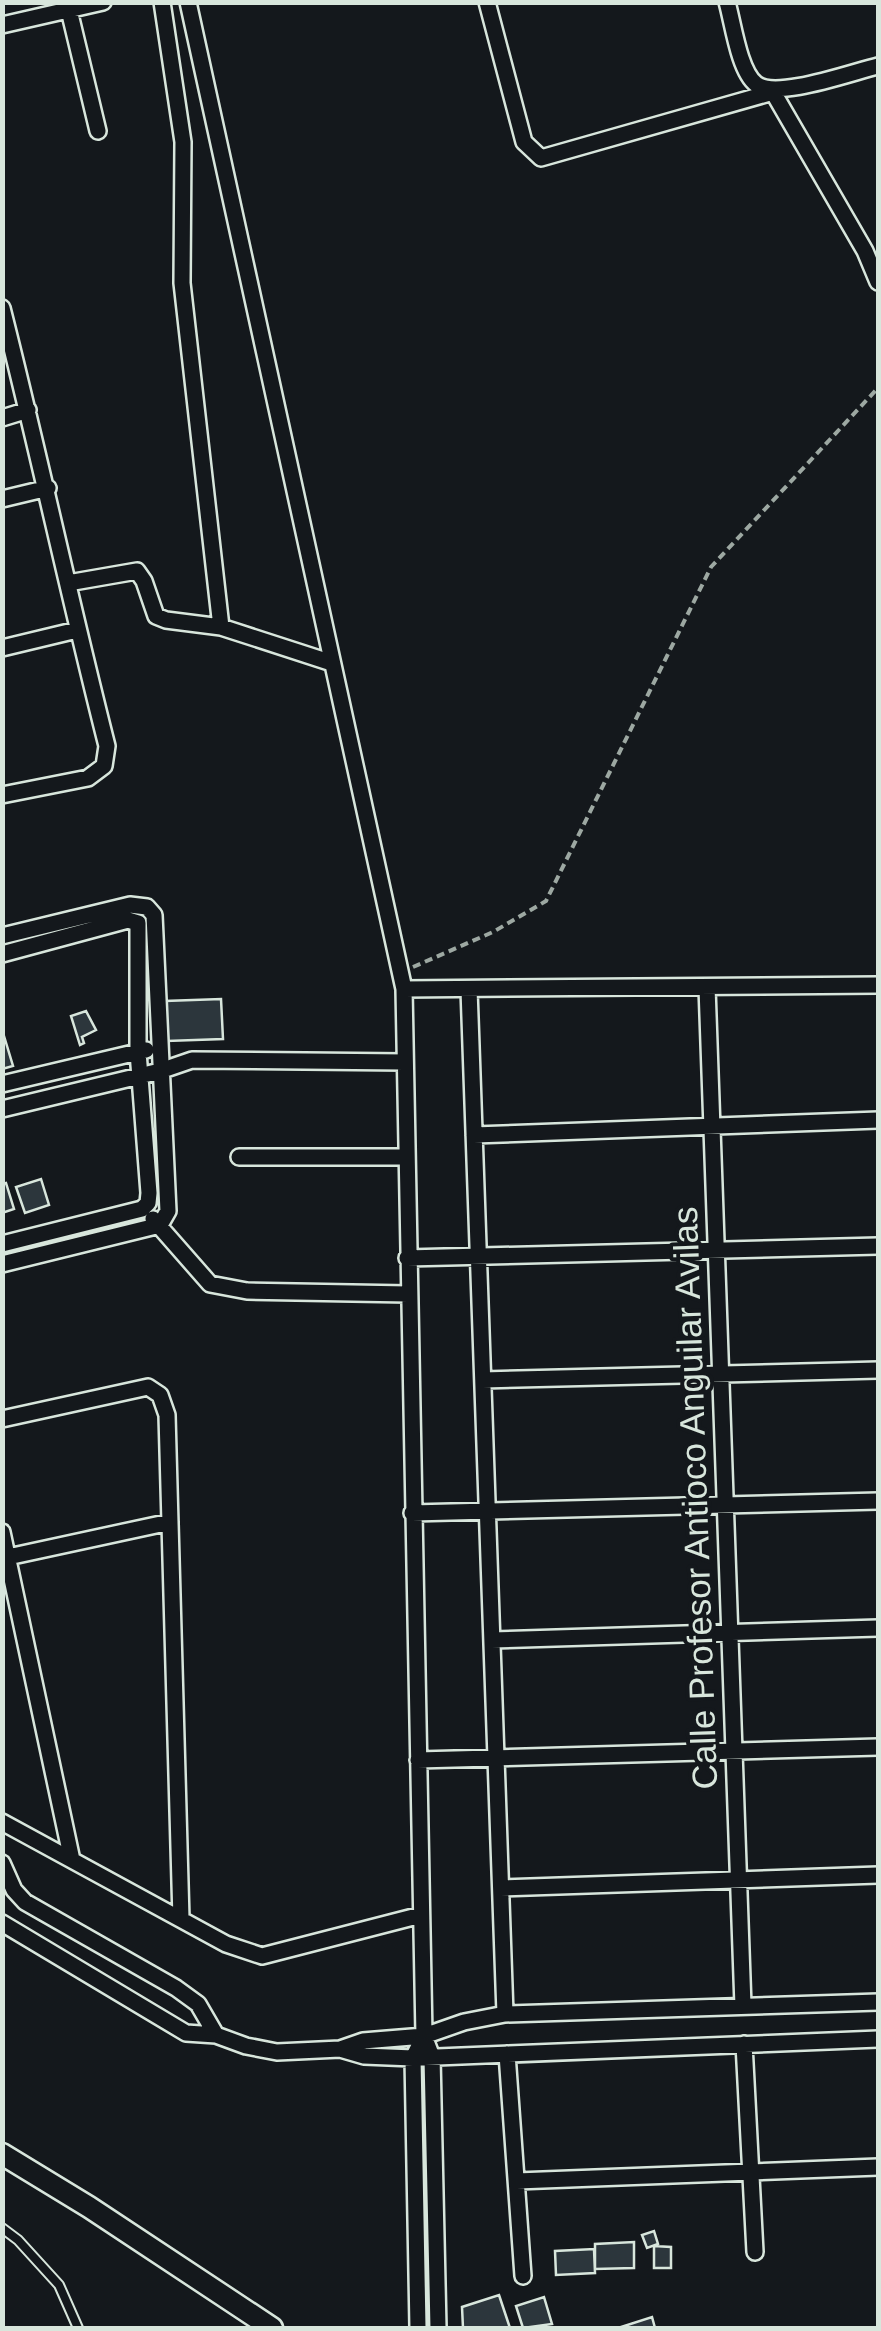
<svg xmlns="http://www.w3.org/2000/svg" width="881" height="2331" viewBox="0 0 881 2331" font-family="Arial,sans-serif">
	<rect width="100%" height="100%" fill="#14181c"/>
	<path fill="#2c363c" stroke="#d8e6dc" stroke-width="2.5" d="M221 999 223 1039 167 1041 165 1001Z
		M86 1011 96 1030 82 1037 84 1043 80 1045 71 1016Z
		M4 1036 13 1066 2 1069V1037Z
		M41 1179 49 1205 25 1213 16 1187Z
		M6 1183 14 1209 2 1213V1184Z
		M654 2231 658 2244 647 2248 642 2235Z
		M634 2242V2268L595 2269V2244Z
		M654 2246 671 2247V2268H654Z
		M594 2249 595 2273 556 2275 555 2251Z
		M499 2295 510 2328H463L462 2307Z
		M544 2297 552 2324 523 2328 516 2306Z
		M652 2317 655 2328H618Z"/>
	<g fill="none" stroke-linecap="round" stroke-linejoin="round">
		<g stroke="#d8e6dc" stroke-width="12">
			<path id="service" d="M2 2228 18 2240 59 2285 78 2328"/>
		</g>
		<g stroke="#d8e6dc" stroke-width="20">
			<path id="minor" d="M162 2 183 142 182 283 221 627 332 663
				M188 2 404 989 424 2036
				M487 2 524 142 541 158 773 92 865 251 878 282
				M727 2C733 23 739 71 756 84 776 100 852 72 878 66
				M69 10 98 131
				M2 25 103 2
				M2 308C39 454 70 601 107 746L104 766 88 778 2 795
				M2 418 28 410
				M2 499 48 488
				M68 583 137 571 144 581 156 616 166 620 221 627
				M2 648 77 630
				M2 936 130 905 147 907 154 915 168 1211 160 1225 2 1264
				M2 954 128 920 138 923V1052L149 1193 148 1203 142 1209 2 1244
				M707 987 743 2006
				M404 989 878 985
				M469 989 505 2014
				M2 1084 146 1050
				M2 1109 160 1071 192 1060 405 1062
				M474 1135 878 1120
				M239 1157H406
				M153 1219 210 1284 247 1291 408 1294
				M407 1258 878 1246
				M483 1380 878 1370
				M2 1419 148 1387 160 1395 167 1415 181 1919
				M412 1513 878 1501
				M2 1532 72 1860
				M8 1557 170 1522
				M492 1640 878 1628
				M418 1760 878 1747
				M2 1822 226 1944 262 1956 421 1915
				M2 1863 14 1890 25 1902 176 1988 198 2004 216 2035
				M501 1888 878 1875
				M2 1923 186 2033 216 2035 246 2046 277 2052 340 2049 363 2041 424 2036 464 2022 505 2014 878 2002
				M744 2044 755 2252
				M340 2049 364 2056 413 2058 878 2039
				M507 2054 523 2276
				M517 2181 878 2167
				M418 2328 413 2058 424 2036 432 2057 438 2328"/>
		</g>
		<g stroke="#d8e6dc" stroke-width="25">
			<path id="tertiary" d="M2 2154 89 2207 272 2328"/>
		</g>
		<path stroke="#9da8a2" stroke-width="4" stroke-dasharray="8 5" stroke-linecap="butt" d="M413 967 493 932 546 901 711 567 878 388"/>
		<use href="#service" stroke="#14181c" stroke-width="8"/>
		<use href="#minor" stroke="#14181c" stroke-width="15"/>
		<use href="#tertiary" stroke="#14181c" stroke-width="20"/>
	</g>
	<g text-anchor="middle" stroke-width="8" stroke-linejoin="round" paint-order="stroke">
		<g font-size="35" fill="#d8e6dc" stroke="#14181c">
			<text transform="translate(695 1498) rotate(-92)" y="12">Calle Profesor Antioco Anguilar Avilas</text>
		</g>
	</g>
	<rect width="881" height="2331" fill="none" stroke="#d8e6dc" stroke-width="10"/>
</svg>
